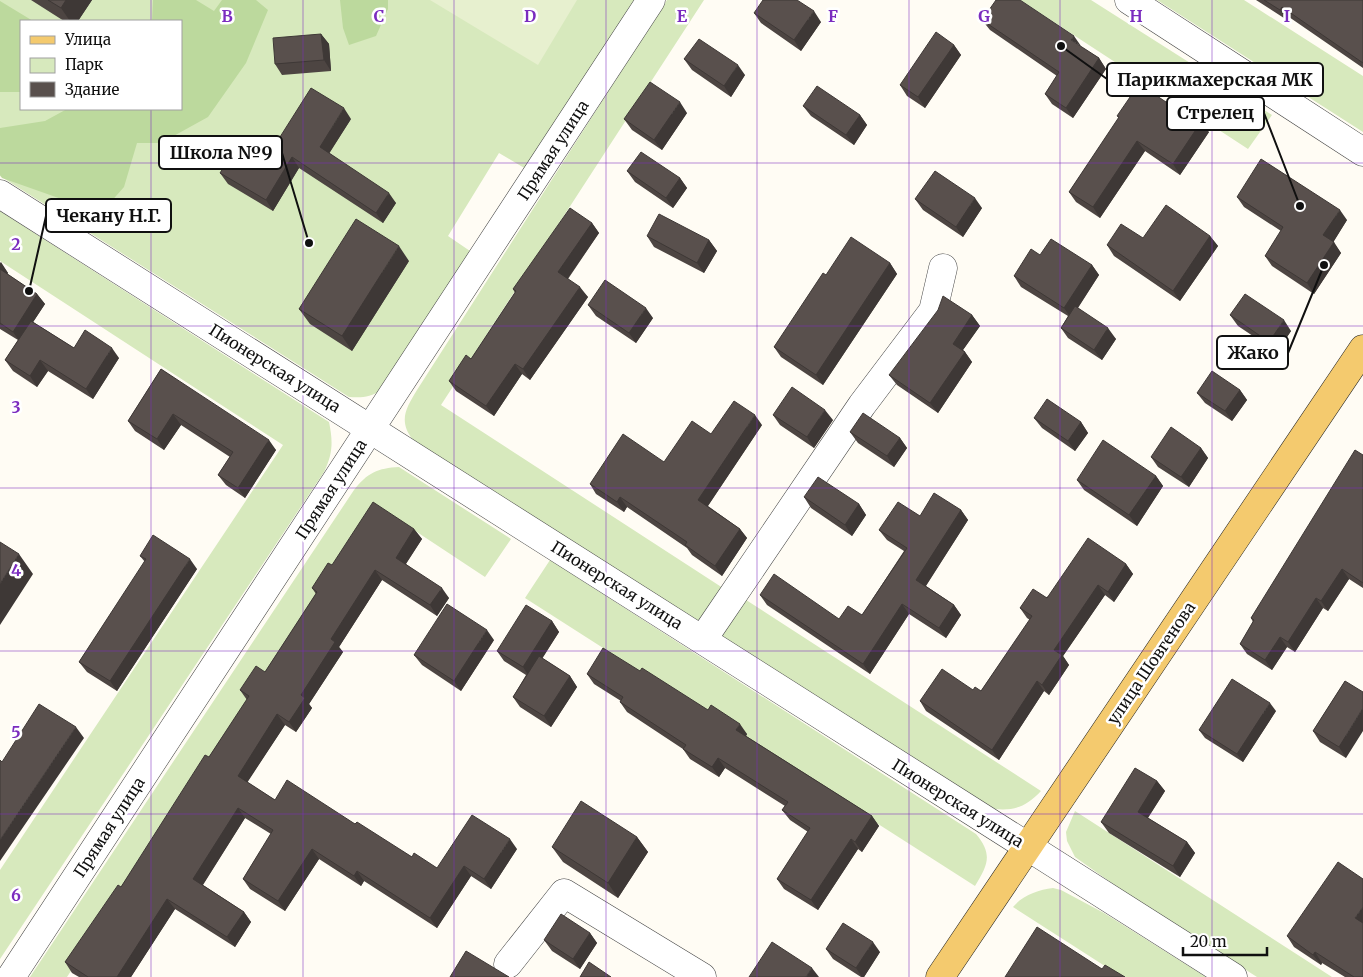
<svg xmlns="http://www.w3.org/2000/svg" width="1363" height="977" viewBox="0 0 1363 977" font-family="Merriweather,serif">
	<rect width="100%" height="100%" fill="#fffcf4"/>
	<path fill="#d7e9bd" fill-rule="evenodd" d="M0 0H640L531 172 499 153 448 236 470 251 382 390C370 397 363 398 349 397L0 176ZM21 21H181V109H21Z
		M667 0H704L441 405 726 590 699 628 413 440C398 421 406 408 417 390Z
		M1020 0H1091L1272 115 1248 149Z
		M1157 0H1244L1363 76V132Z
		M0 211 329 422C333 441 333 454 324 472L0 959V870L283 445 0 261Z
		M399 467 511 539 485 577 376 505 67 977H30L354 490C367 473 378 468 399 467Z
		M550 560 976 834C993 854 988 865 975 886L525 598Z
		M743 598 1041 791C1027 806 1015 811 995 809L717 636Z
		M1075 811 1332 977H1257L1130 896 1075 857 1067 841 1066 832Z
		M1053 888 1061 890 1104 913 1206 977H1122L1013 907C1023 895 1038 890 1053 888Z"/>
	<path fill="#bcd99d" d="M153 0H196L214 11 222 0H256L268 10 246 63 208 117 161 143H137L124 187 101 213 2 178 0 175V128L45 121 67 109H181V21H152Z
		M340 0H388V9L376 36 349 45 343 28Z
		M0 1 33 21H21V92H0Z"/>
	<path fill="#e7f0cf" d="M430 0H577L538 65Z"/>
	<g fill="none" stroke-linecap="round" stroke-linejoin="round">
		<g stroke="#434343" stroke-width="29">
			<path id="minor" d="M1129 0 1363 152
				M0 194 1233 977
				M703 639 862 405 933 311 943 268
				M508 964 564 893 702 977
				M11 977 651 0"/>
		</g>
		<g stroke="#212121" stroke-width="29">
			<path id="major" d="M940 977 1363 349"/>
		</g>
		<use href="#minor" stroke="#fff" stroke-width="28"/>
		<use href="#major" stroke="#f4ca6e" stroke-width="28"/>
	</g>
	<path fill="#4d4542" d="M31 0H92L78 21H64Z
		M1256 0H1363V68L1289 17 1287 20Z
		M754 13 821 22 801 51 761 23Z
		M982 20 1081 47 1099 58 1106 69 1073 118 1052 104 1045 94 1057 76 990 30Z
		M321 34 329 44 331 71 282 75 275 64Z
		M954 45 961 55 925 108 907 96 900 85Z
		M684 59 745 75 731 97 692 70Z
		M803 106 860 115 867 125 854 145 811 116Z
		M687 113 662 150 632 130 624 119Z
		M1117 116 1209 132 1180 175 1145 151 1100 218 1076 202 1069 192 1119 118Z
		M351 119 329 153 396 203 383 223 299 168 273 211 228 184 220 173 261 167Z
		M627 171 680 178 687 188 673 208 635 182Z
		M1237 197 1347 220 1333 242 1341 253 1314 294 1272 266 1265 256 1281 231 1244 207Z
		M915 199 982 208 963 237 923 210Z
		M592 223 599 233 568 279 588 297 530 380 522 374 494 416 456 391 449 381 471 359 515 293 513 289Z
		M647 236 709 240 717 251 704 273 654 247Z
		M1210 236 1218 246 1180 301 1114 256 1107 245 1143 238Z
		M1040 255 1092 265 1099 275 1078 308 1116 339 1102 360 1068 338 1061 328 1068 316 1021 287 1014 276Z
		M409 261 352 351 310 324 299 309Z
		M0 262 8 273 7 274 37 294 45 304 33 322 74 348 119 358 93 399 48 371 37 387 13 371 5 360 18 340 0 329Z
		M890 263 897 274 823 385 781 357 774 347 826 275Z
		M588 305 653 318 636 343 596 316Z
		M972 315 980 326 963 350 965 352 972 362 938 413 897 385 889 375Z
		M1230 315 1291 331 1277 352 1238 326Z
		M161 369 276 450 245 498 226 485 218 475 230 457 181 425 164 450 135 431 128 421Z
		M1240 390 1247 400 1232 421 1205 403 1197 393Z
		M773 415 833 420 814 448 780 425Z
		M1034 418 1081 422 1088 433 1075 451 1042 428Z
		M762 425 708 506 740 529 747 538 722 576 692 555 687 548 627 507 624 512 596 494 590 484 664 462 711 434Z
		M850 432 900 438 907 448 894 467 858 443Z
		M1201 448 1208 458 1189 487 1158 467 1151 457Z
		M1363 455V588L1349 579 1328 611 1323 608 1295 652 1287 647 1272 670 1247 654 1240 644 1253 622 1251 618Z
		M1156 476 1163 486 1137 526 1084 490 1077 480Z
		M804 497 859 504 866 515 852 536 811 508Z
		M961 510 968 520 926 586 954 605 961 615 946 638 909 614 870 674 767 605 760 595 839 619 862 615 904 551 887 540 879 530 920 516Z
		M414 529 422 539 406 564 449 598 437 616 382 580 339 647 343 652 309 704 312 708 296 732 285 725 247 782 275 800 355 824 412 857 437 868 517 849 491 889 471 876 437 928 364 881 361 886 319 859 285 911 250 889 243 879 271 834 245 818 203 885 244 912 251 922 235 947 175 909 131 977H79L72 973 65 962 121 887 209 757 247 700 240 690 265 672 316 594 312 588 332 565Z
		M140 556 197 569 117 691 87 672 79 662 145 562Z
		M1126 564 1133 574 1114 602 1105 595 1063 656 1069 665 1049 695 1044 691 999 760 926 711 920 701 973 690 981 691 1030 620 1027 618 1020 608Z
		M552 621 559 632 542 658 570 676 577 687 551 727 520 707 513 697 526 675 504 661 497 651Z
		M494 640 461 691 422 665 414 655Z
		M640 671 747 734 746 736 872 816 879 826 862 852 858 849 818 910 784 889 777 879 808 832 790 820 782 810 785 806 725 768 719 777 690 759 683 749 627 712 620 702 621 701 594 684 587 674Z
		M1345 681 1346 758 1320 742 1313 731Z
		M1276 711 1243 762 1205 738 1199 730Z
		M1157 781 1165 791 1148 818 1187 842 1195 853 1180 877 1109 833 1101 822Z
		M637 837 648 852 618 898 563 862 552 847Z
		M590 933 597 943 580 969 552 951 544 940Z
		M1287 936 1363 977H1345L1322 963 1321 965 1294 947Z
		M826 949 880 952 864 977H861L833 959Z"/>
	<path fill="#3e3836" d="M66 0H92L78 21H70L61 8Z
		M1282 7 1289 17 1287 20 1280 10Z
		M814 11 821 22 801 51 794 40Z
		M321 34 329 44 331 71 324 60Z
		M1074 36 1081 46 1071 40Z
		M954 45 961 55 925 108 918 97Z
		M1099 58 1106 69 1073 118 1066 108Z
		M738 65 745 75 731 97 724 86Z
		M680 102 687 113 662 150 654 140Z
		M344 108 351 119 327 157 320 147Z
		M860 115 867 125 854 145 846 135Z
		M1201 122 1209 132 1180 175 1173 164Z
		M1137 141 1145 151 1100 218 1093 207Z
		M292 157 299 168 273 211 266 200Z
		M680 178 687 188 673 208 666 198Z
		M389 193 396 203 383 223 376 213Z
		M975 198 982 208 963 237 956 227Z
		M1340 210 1347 220 1331 246 1323 235Z
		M592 223 599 233 565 282 558 272Z
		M1210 236 1218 246 1180 301 1173 291Z
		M709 240 717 251 704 273 697 263Z
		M1334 242 1341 253 1314 294 1307 283Z
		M399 246 409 261 352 351 342 336Z
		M1 262 8 273 5 278 0 271V264Z
		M890 263 897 274 823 385 816 375Z
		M1092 265 1099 275 1071 318 1064 308Z
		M580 287 588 297 530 380 523 369Z
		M37 294 45 304 20 342 13 332Z
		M646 308 653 318 636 343 629 333Z
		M972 315 980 326 960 354 953 344Z
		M1284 320 1291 331 1277 352 1269 342Z
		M1108 328 1116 339 1102 360 1094 350Z
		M112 348 119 358 93 399 86 389Z
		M965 352 972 362 938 413 930 403Z
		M40 360 48 371 37 387 30 376Z
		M515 364 522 374 494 416 486 406Z
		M1240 390 1247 400 1232 421 1225 411Z
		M825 410 833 420 814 448 807 437Z
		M173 414 181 425 164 450 157 439Z
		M755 415 762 425 705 510 698 500Z
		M1081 422 1088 433 1075 451 1068 441Z
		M900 438 907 448 894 467 887 456Z
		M269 440 276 450 245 498 238 488Z
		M1201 448 1208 458 1189 487 1181 477Z
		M1156 476 1163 486 1137 526 1129 515Z
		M620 497 627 507 624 512 617 502Z
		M859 504 866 515 852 536 845 525Z
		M961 510 968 520 923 590 916 580Z
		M414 529 422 539 403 568 396 558Z
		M740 529 747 538 722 576 715 566Z
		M19 554 33 574 0 625V584Z
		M190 559 197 569 117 691 110 681Z
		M1126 564 1133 574 1114 602 1108 592Z
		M1342 569 1349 579 1328 611 1321 601Z
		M375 570 382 580 339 647 343 652 309 704 312 708 296 732 289 722 301 695 331 639Z
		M1098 585 1105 595 1063 656 1069 665 1049 695 1042 685 1054 650Z
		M442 588 449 598 437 616 430 605Z
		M1316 598 1323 608 1295 652 1288 642Z
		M902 604 909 614 870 674 863 664Z
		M954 605 961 615 946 638 939 628Z
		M552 621 559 632 530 678 523 667Z
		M487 630 494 640 461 691 454 681Z
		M1280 637 1287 647 1272 670 1265 660Z
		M570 676 577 687 551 727 544 716Z
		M1037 681 1044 691 999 760 992 750Z
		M1270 703 1276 711 1243 762 1237 754Z
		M1363 708V731L1346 758 1339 747Z
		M277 714 285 725 245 786 238 776Z
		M740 724 747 734 744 740 736 730Z
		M76 727 84 738 0 861V840Z
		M718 758 725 768 719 777 712 767Z
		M1157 781 1165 791 1145 822 1138 812Z
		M238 808 245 818 200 889 193 879Z
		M872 816 879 826 862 852 855 842Z
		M637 837 648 852 618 898 608 883Z
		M510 839 517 849 491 889 484 879Z
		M851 839 858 849 818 910 811 900Z
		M1187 842 1195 853 1180 877 1173 866Z
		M312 849 319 859 285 911 278 901Z
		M464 866 471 876 437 928 430 918Z
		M357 871 364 881 361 886 354 876Z
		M167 899 175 909 131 977H117Z
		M1363 907V928L1355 918Z
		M244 912 251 922 235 947 227 937Z
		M590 933 597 943 580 969 573 959Z
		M873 942 880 952 864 977H862L856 968Z
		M1315 952 1322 963 1321 965 1313 955Z
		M812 968 819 977H806Z"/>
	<path fill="#59504d" stroke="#3e3836" d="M48 0H66L61 8Z
		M763 0H797L814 11 794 40 754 13Z
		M996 0H1020L1074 36 1071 40 1099 58 1066 108 1045 94 1059 72 982 20Z
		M1264 0H1363V63L1282 7 1280 10Z
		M936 32 954 45 918 97 900 85Z
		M321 34 324 60 275 64 273 38Z
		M699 39 738 65 724 86 684 59Z
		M650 82 680 102 654 140 624 119Z
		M1139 84 1169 104 1171 101 1201 122 1173 164 1137 141 1093 207 1069 192 1119 117 1117 116Z
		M817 86 860 115 846 135 803 106Z
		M311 88 344 108 320 147 389 193 376 213 292 157 266 200 220 173 234 151 261 167Z
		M641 152 680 178 666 198 627 171Z
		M1261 159 1340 210 1323 235 1334 242 1307 283 1265 256 1283 227 1237 197Z
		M935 171 975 198 956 227 915 199Z
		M1166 205 1210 236 1173 291 1107 245 1121 224 1143 238Z
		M570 208 592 223 558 272 580 287 523 369 515 364 486 406 449 381 466 355 471 359 516 291 513 289Z
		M659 214 709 240 697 263 647 236Z
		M356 219 399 246 342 336 299 309Z
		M851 237 890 263 816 375 774 347 823 273 826 275Z
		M1051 239 1092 265 1064 308 1014 276 1031 249 1040 255Z
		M0 269 37 294 13 332 0 323Z
		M605 280 646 308 629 333 588 305Z
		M1245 294 1284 320 1269 342 1230 315Z
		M943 296 972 315 953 344 965 352 930 403 889 375 938 310Z
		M1075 306 1108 328 1094 350 1061 328Z
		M31 321 74 348 85 330 112 348 86 389 40 360 30 376 5 360Z
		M161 369 269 440 238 488 218 475 233 452 173 414 157 439 128 421Z
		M1212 371 1240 390 1225 411 1197 393Z
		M792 387 825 410 807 437 773 415Z
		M1047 399 1081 422 1068 441 1034 418Z
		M734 401 755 415 698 500 740 529 715 566 685 545 687 542 620 497 617 502 590 484 623 434 664 462 692 421 711 434Z
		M863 413 900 438 887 456 850 432Z
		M1171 427 1201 448 1181 477 1151 457Z
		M1103 440 1156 476 1129 515 1077 480Z
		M1355 450 1363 455V583L1342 569 1321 601 1316 598 1288 642 1280 637 1265 660 1240 644 1254 620 1251 618Z
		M818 477 859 504 845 525 804 497Z
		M934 493 961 510 916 580 954 605 939 628 902 604 863 664 760 595 774 574 839 619 848 606 862 615 907 548 879 530 898 502 920 516Z
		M373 502 414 529 396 558 442 588 430 605 375 570 331 639 335 642 301 695 305 698 289 722 277 714 238 776 275 800 287 780 355 824 357 822 412 857 414 853 437 868 472 815 510 839 484 879 464 866 430 918 357 871 354 876 312 849 278 901 243 879 273 830 238 808 193 879 244 912 227 937 167 899 117 977H88L65 962 118 885 121 887 205 755 209 757 249 696 240 690 256 666 265 672 317 592 312 588 328 563 332 565Z
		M153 535 190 559 110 681 79 662 146 559 140 556Z
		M1088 538 1126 564 1108 592 1098 585 1054 650 1062 655 1042 685 1037 681 992 750 920 701 942 669 973 690 975 687 981 691 1032 616 1020 608 1033 589 1047 598Z
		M0 542 19 554 0 584Z
		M447 604 487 630 454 681 414 655Z
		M526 605 552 621 523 667 497 651Z
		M603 648 640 671 642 668 708 710 711 705 740 724 736 730 872 816 855 842 851 839 811 900 777 879 810 828 782 810 788 802 718 758 712 767 683 749 686 745 620 702 623 697 587 674Z
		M539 656 570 676 544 716 513 697Z
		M1232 679 1270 703 1237 754 1199 730Z
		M1345 681 1363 692V708L1339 747 1313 731Z
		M39 704 76 727 0 840V760L2 762Z
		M1135 768 1157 781 1138 812 1187 842 1173 866 1101 822Z
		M581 801 637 837 608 883 552 847Z
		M1338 862 1363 879V907L1355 918 1363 923V977H1354L1315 952 1313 955 1287 936Z
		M561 914 590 933 573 959 544 940Z
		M843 923 873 942 856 968 826 949Z
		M1037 927 1102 969 1105 965 1125 977H1005Z
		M772 942 812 968 806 977H749Z
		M466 951 509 977H450Z
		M589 962 611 977H580Z"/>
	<path fill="none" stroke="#7b2cbf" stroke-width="1" stroke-opacity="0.55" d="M151 0V21M303 0V977M454 0V977M606 0V977M757 0V977M909 0V977M1060 0V977M1212 0V977M151 109V977M0 163H1363M0 326H1363M0 488H1363M0 651H1363M0 814H1363"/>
	<g text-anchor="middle" stroke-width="5" stroke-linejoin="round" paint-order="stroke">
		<g font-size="16" fill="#101010" stroke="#fff">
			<text transform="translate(553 150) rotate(-57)" y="6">Прямая улица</text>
			<text transform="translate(275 368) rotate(32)" y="6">Пионерская улица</text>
			<text transform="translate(331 489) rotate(-57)" y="6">Прямая улица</text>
			<text transform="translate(617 585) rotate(32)" y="6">Пионерская улица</text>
			<text transform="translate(1151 663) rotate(-56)" y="6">улица Шовгенова</text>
			<text transform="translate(958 803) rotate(32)" y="6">Пионерская улица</text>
			<text transform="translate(109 827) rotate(-57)" y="6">Прямая улица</text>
		</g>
	</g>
	<g font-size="16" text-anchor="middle" font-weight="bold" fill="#7b2cbf" stroke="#fff" stroke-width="5" stroke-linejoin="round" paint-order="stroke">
		<text x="227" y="22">B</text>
		<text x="379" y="22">C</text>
		<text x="530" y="22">D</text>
		<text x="682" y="22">E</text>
		<text x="833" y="22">F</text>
		<text x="984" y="22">G</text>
		<text x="1136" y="22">H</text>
		<text x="1287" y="22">I</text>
		<text x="16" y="250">2</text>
		<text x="16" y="413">3</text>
		<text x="16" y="576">4</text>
		<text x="16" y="738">5</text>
		<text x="16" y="901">6</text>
	</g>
	<path fill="none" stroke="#101010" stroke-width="2" d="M1061 46L1107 79M1300 206L1264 113M309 243L282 153M29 291L46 216M1324 265L1288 353"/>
	<g fill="#101010" stroke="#fff" stroke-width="2">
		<circle cx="1061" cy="46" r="5"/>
		<circle cx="1300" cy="206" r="5"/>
		<circle cx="309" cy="243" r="5"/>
		<circle cx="29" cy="291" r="5"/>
		<circle cx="1324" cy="265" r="5"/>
	</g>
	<g fill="#fff" stroke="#101010" stroke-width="2">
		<rect x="1107" y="63" width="216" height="33" rx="5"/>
		<rect x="1167" y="97" width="97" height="33" rx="5"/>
		<rect x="159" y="136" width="123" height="33" rx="5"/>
		<rect x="46" y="199" width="125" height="33" rx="5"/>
		<rect x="1217" y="336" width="71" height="33" rx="5"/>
	</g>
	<g font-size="18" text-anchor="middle" font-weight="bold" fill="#101010">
		<text x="1215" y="86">Парикмахерская МК</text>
		<text x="1216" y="119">Стрелец</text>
		<text x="221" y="159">Школа №9</text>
		<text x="109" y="222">Чекану Н.Г.</text>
		<text x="1253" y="359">Жако</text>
	</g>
	<rect x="20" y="20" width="162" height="90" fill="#ffffff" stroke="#9f9f9f"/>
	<rect x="30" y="36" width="25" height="8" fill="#f4ca6e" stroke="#9f9f9f"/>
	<text x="65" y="45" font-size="15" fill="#101010">Улица</text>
	<rect x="30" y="58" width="25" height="15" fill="#d7e9bd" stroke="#9f9f9f"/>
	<text x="65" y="70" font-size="15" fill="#101010">Парк</text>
	<rect x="30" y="82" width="25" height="15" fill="#59504d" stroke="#9f9f9f"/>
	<text x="65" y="95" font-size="15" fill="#101010">Здание</text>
	<path d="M1183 947v8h84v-8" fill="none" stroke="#101010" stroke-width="2.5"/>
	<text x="1190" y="947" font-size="15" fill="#101010" stroke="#ffffff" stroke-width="4" paint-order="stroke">20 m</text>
</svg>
